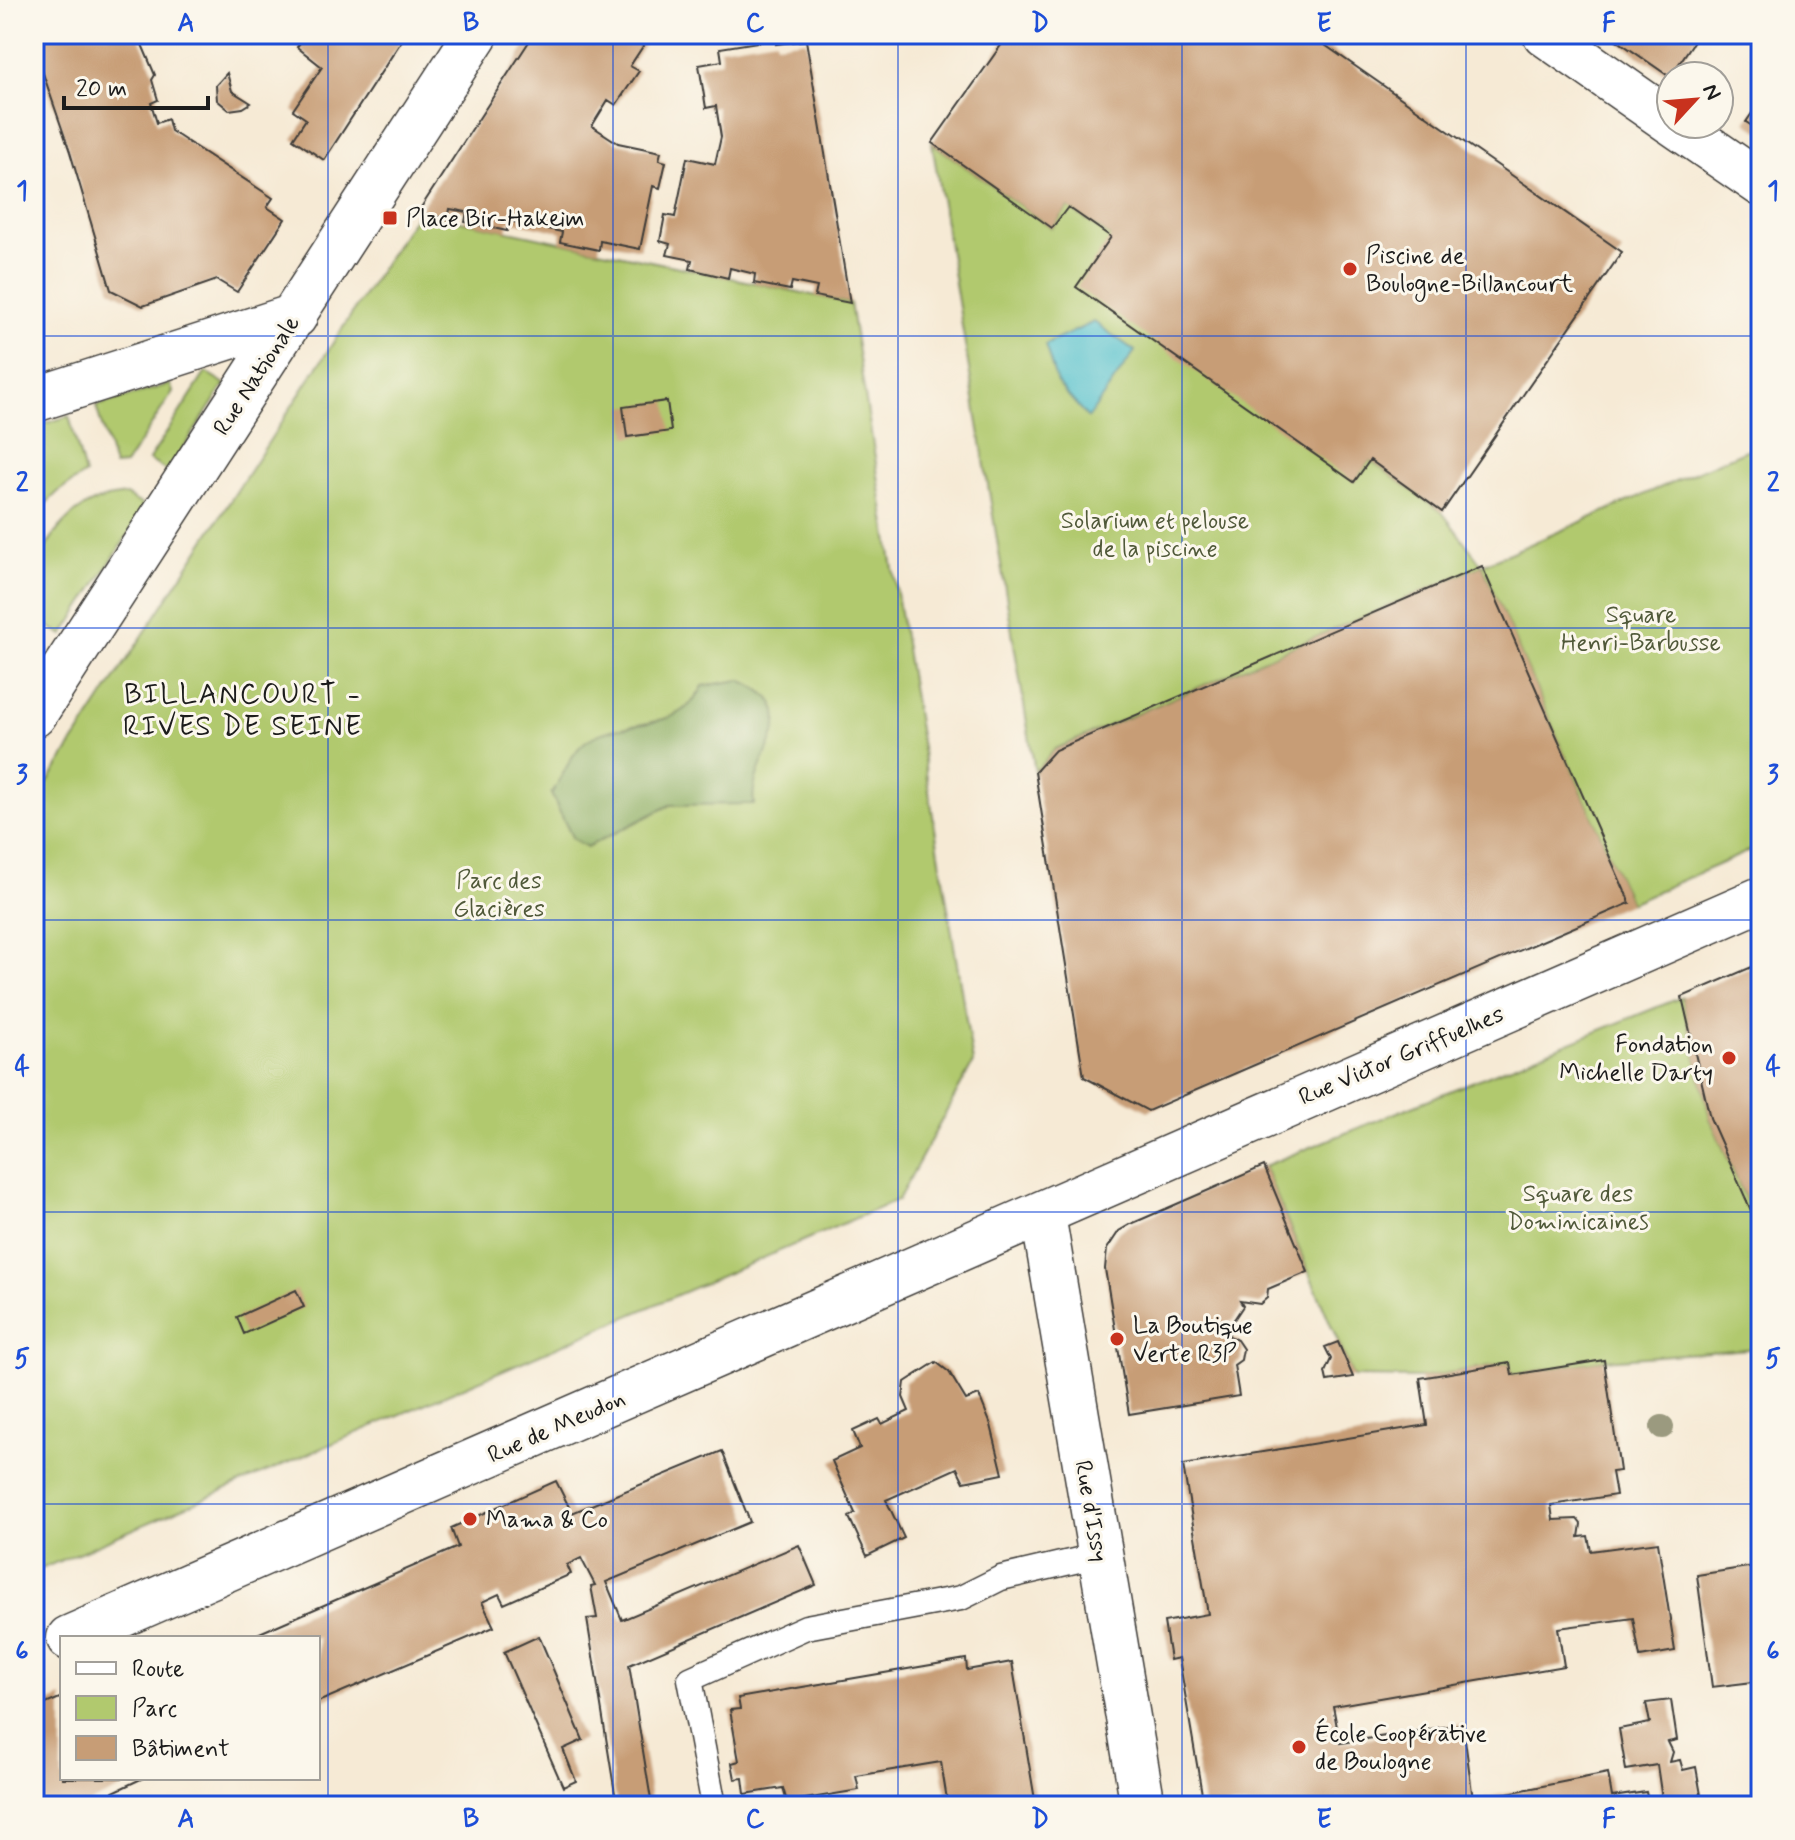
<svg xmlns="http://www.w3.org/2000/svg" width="1795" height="1840" viewBox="0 0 1795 1840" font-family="Mynerve,sans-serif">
	<rect width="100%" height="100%" fill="#fbf7ec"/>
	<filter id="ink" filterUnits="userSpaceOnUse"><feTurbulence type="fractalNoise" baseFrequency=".0125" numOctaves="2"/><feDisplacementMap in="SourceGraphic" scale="16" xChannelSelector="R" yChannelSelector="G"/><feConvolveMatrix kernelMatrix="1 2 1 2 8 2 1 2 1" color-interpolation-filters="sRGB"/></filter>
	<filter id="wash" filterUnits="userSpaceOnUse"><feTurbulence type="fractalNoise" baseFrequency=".006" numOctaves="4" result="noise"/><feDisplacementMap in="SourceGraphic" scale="32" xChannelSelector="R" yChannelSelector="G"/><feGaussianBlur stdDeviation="1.8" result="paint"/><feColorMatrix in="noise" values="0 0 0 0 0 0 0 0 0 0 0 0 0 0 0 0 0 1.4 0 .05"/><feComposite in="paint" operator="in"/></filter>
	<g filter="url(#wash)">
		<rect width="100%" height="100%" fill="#f6ead5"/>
		<path fill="#b1c96e" stroke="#667245" stroke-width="2" d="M932 143 1052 228 1068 207 1111 237 1354 481 1370 460 1442 512 1482 565 1751 448 1761 467V846L1630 903 1482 566 1055 749 1035 772Z
			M418 212 850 303 973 1063 898 1200 34 1572V803Z
			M206 372 225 384 168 472 149 460Z
			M170 384 173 392 125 465 114 466 96 406Z
			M69 416 85 474 58 492 34 515V427Z
			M126 495 146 507 63 635C57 631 47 627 43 621 17 585 50 526 84 507 97 499 111 497 126 495Z
			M1682 997 1710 1118 1761 1234V1348L1605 1360 1512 1375 1509 1363 1420 1378 1353 1377 1264 1166Z"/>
		<path fill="#8cad61" stroke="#54643e" stroke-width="2" d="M740 680C818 711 746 757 754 804L670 805 587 847 573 839 551 794C564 777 568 756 585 742 619 716 678 737 703 686Z"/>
		<path fill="#54c1cd" stroke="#386e74" stroke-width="2" d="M1094 322 1135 351 1088 418 1057 383 1045 345Z"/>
		<g id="blocks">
			<path fill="#c79d76" d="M34 34 138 35 155 75 152 80 158 100 151 103 157 123 168 119 171 131 273 198 267 207 285 219 237 292 217 280 143 306 111 290 70 152 34 47Z
				M306 34H406L324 160 293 139 306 119 293 110 322 67 297 47Z
				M534 34H651L630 66 639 71 616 105 608 100 592 126 618 143 661 152 659 160 666 162 660 188 653 186 640 249 600 241 599 250 560 242 562 232 509 221 507 231 465 222 467 212 450 209 448 219 418 212Z
				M1009 34H1309L1622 252 1442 512 1370 460 1354 482 1076 287 1111 237 1068 207 1052 228 932 143Z
				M1608 34H1699L1670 77Z
				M776 39V44L806 40 850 303 815 296 817 287 792 282 790 290 754 283 755 274 730 268 728 278 690 269 692 260 667 255 670 244 660 241 665 215 675 217 687 158 715 164 721 137 716 106 706 108 699 65 722 61 720 48Z
				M227 73 232 91 251 103 243 108 229 110 217 100 216 85Z
				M1761 100V132L1746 122Z
				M667 401 671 431 627 437 623 407Z
				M1761 444V467L1751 448Z
				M1482 566 1630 903 1148 1111 1084 1077 1035 772 1055 750Z
				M1761 963V1224H1757L1710 1118 1682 997Z
				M1264 1166 1308 1272 1268 1289 1267 1298 1260 1304 1240 1301 1243 1306 1233 1321 1227 1322 1229 1336 1237 1340 1243 1349 1241 1360 1234 1365 1239 1396 1129 1414 1105 1269 1107 1249 1119 1231 1131 1224Z
				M296 1290 304 1307 244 1334 237 1317Z
				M1338 1342 1353 1377 1327 1381 1325 1372 1331 1359 1325 1347Z
				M1604 1360 1620 1471 1612 1472 1616 1495 1551 1505 1553 1520 1577 1519 1581 1524 1579 1537 1588 1536 1591 1551 1658 1542 1675 1651 1640 1657 1633 1618 1558 1628 1564 1666 1333 1706 1340 1743 1463 1724 1473 1800 1608 1773 1612 1797 1646 1792 1649 1806H1204L1179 1658 1170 1660 1164 1622 1208 1614 1183 1465 1427 1425 1420 1378 1510 1363 1512 1375Z
				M936 1362 949 1372 966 1400 979 1395 991 1425 1003 1474 964 1482 957 1468 886 1500 904 1538 867 1556 849 1517 855 1513 832 1461 860 1448 853 1431 879 1419 882 1424 909 1411 903 1397 905 1382Z
				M722 1451 750 1522 606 1582 622 1620 799 1545 816 1585 629 1665 652 1806H617L587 1619 597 1618 591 1586 595 1585 581 1558 567 1565 571 1574 504 1604 499 1594 482 1602 494 1627 318 1702V1638H248L458 1547 451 1528 556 1481 572 1513Z
				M1761 1565V1681L1712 1687 1697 1575Z
				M539 1636 583 1740 563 1749 576 1781 563 1787 504 1652Z
				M966 1659 967 1670 1012 1662 1036 1806H948L941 1762 856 1776 859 1790 787 1802 783 1788 745 1794 743 1778 735 1779 732 1763 739 1761 730 1710 740 1709 738 1698Z
				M62 1697V1778H143L84 1806H34V1709Z
				M1671 1700 1677 1740 1668 1742 1673 1752 1670 1762 1680 1760 1683 1770 1696 1767 1703 1806H1663L1657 1765 1626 1770 1619 1729 1650 1723 1646 1703Z"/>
		</g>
	</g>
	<g filter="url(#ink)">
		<use href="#blocks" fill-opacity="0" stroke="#3d3b38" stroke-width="2"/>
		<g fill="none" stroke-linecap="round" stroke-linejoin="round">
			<g stroke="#3d3b38" stroke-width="27">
				<path id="lane" d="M714 1806 690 1679 806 1627 961 1598 1001 1578 1100 1555"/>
			</g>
			<g stroke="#3d3b38" stroke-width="47">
				<path id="street" d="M1545 34 1671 122
					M1674 124 1761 184
					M34 400 295 316
					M34 715 476 34
					M1043 1215 1143 1806
					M69 1638 1761 899"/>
			</g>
			<use href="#lane" stroke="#fff" stroke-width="24"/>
			<use href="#street" stroke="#fff" stroke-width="44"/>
		</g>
		<circle fill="#9b9a7f" cx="1662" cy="1427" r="12"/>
	</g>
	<path fill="none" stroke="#1d4ed8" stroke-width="2" stroke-opacity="0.55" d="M328 34V1806M613 34V1806M898 34V1806M1182 34V1806M1466 34V1806M34 336H1761M34 628H1761M34 920H1761M34 1212H1761M34 1504H1761"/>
	<g fill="#c8321e" stroke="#fbf7ec" stroke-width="3">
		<rect x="382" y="210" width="16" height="16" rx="4"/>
		<circle cx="1350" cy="269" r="8"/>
		<circle cx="1729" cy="1058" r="8"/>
		<circle cx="1117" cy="1339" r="8"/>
		<circle cx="470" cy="1519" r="8"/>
		<circle cx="1299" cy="1747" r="8"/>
	</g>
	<g text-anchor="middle" stroke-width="6" stroke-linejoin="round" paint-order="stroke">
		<g font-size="24" fill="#1c1c1c" stroke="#fbf7ec" text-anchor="start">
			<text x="406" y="226">Place Bir-Hakeim</text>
			<text x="1366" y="263">Piscine de<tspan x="1366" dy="28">Boulogne-Billancourt</tspan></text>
			<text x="1713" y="1052" text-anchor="end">Fondation<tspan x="1713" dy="28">Michelle Darty</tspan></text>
			<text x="1133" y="1333">La Boutique<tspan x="1133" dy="28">Verte R3P</tspan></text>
			<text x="486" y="1527">Mama &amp; Co</text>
			<text x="1315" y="1741">École Coopérative<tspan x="1315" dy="28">de Boulogne</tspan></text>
		</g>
		<g font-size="24" fill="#1c1c1c" stroke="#fbf7ec">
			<text transform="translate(256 375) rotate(-57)" y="8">Rue Nationale</text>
			<text transform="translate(1401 1055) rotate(-23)" y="8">Rue Victor Griffuelhes</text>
			<text transform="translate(556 1426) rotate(-24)" y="8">Rue de Meudon</text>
			<text transform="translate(1092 1511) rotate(80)" y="8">Rue d'Issy</text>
		</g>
		<g font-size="24" fill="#505939" stroke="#fbf7ec">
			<text x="1155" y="528">Solarium et pelouse<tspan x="1155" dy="28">de la piscine</tspan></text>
			<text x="1641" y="622">Square<tspan x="1641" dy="28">Henri-Barbusse</tspan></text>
			<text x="499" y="888">Parc des<tspan x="499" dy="28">Glacières</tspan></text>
			<text x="1578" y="1201">Square des<tspan x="1578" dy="28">Dominicaines</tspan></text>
		</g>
		<g font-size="28" letter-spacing="2" fill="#1c1c1c" stroke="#fbf7ec">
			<text x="243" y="703">BILLANCOURT -<tspan x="243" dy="32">RIVES DE SEINE</tspan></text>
		</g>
	</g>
	<rect width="1795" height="1840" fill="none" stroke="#fbf7ec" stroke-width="88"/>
	<rect x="60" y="1636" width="260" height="144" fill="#fbf7ec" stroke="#a29f99" stroke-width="2"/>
	<rect x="76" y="1662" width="40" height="12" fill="#ffffff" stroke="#a29f99" stroke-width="2"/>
	<text x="132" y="1676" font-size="24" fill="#1c1c1c">Route</text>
	<rect x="76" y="1696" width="40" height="24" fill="#b1c96e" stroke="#a29f99" stroke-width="2"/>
	<text x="132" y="1716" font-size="24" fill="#1c1c1c">Parc</text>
	<rect x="76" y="1736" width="40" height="24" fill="#c79d76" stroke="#a29f99" stroke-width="2"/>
	<text x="132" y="1756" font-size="24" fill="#1c1c1c">Bâtiment</text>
	<g transform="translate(1695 100) rotate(64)"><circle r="38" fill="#fbf7ec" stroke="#a29f99" stroke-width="2"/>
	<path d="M0-6L14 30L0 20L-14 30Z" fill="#c8321e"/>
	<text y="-12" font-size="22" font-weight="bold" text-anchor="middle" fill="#1c1c1c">N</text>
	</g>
	<path d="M64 96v12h144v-12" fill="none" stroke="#1c1c1c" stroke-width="4"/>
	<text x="76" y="96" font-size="24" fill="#1c1c1c" stroke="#fbf7ec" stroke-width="6" paint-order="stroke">20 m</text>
	<rect x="44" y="44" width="1707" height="1752" fill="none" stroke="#1d4ed8" stroke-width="3"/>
	<g font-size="26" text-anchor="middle" font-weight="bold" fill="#1d4ed8">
		<text x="186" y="31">A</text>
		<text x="471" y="31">B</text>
		<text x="755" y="31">C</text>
		<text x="1040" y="31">D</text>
		<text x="1324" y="31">E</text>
		<text x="1609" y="31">F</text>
		<text x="22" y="199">1</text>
		<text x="1773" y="199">1</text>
		<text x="22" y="491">2</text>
		<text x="1773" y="491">2</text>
		<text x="22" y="783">3</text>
		<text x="1773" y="783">3</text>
		<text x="22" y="1075">4</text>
		<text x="1773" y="1075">4</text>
		<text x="22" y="1367">5</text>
		<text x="1773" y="1367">5</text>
		<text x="22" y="1659">6</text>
		<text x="1773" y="1659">6</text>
		<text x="186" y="1827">A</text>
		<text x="471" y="1827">B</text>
		<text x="755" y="1827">C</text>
		<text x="1040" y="1827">D</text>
		<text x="1324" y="1827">E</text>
		<text x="1609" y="1827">F</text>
	</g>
</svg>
